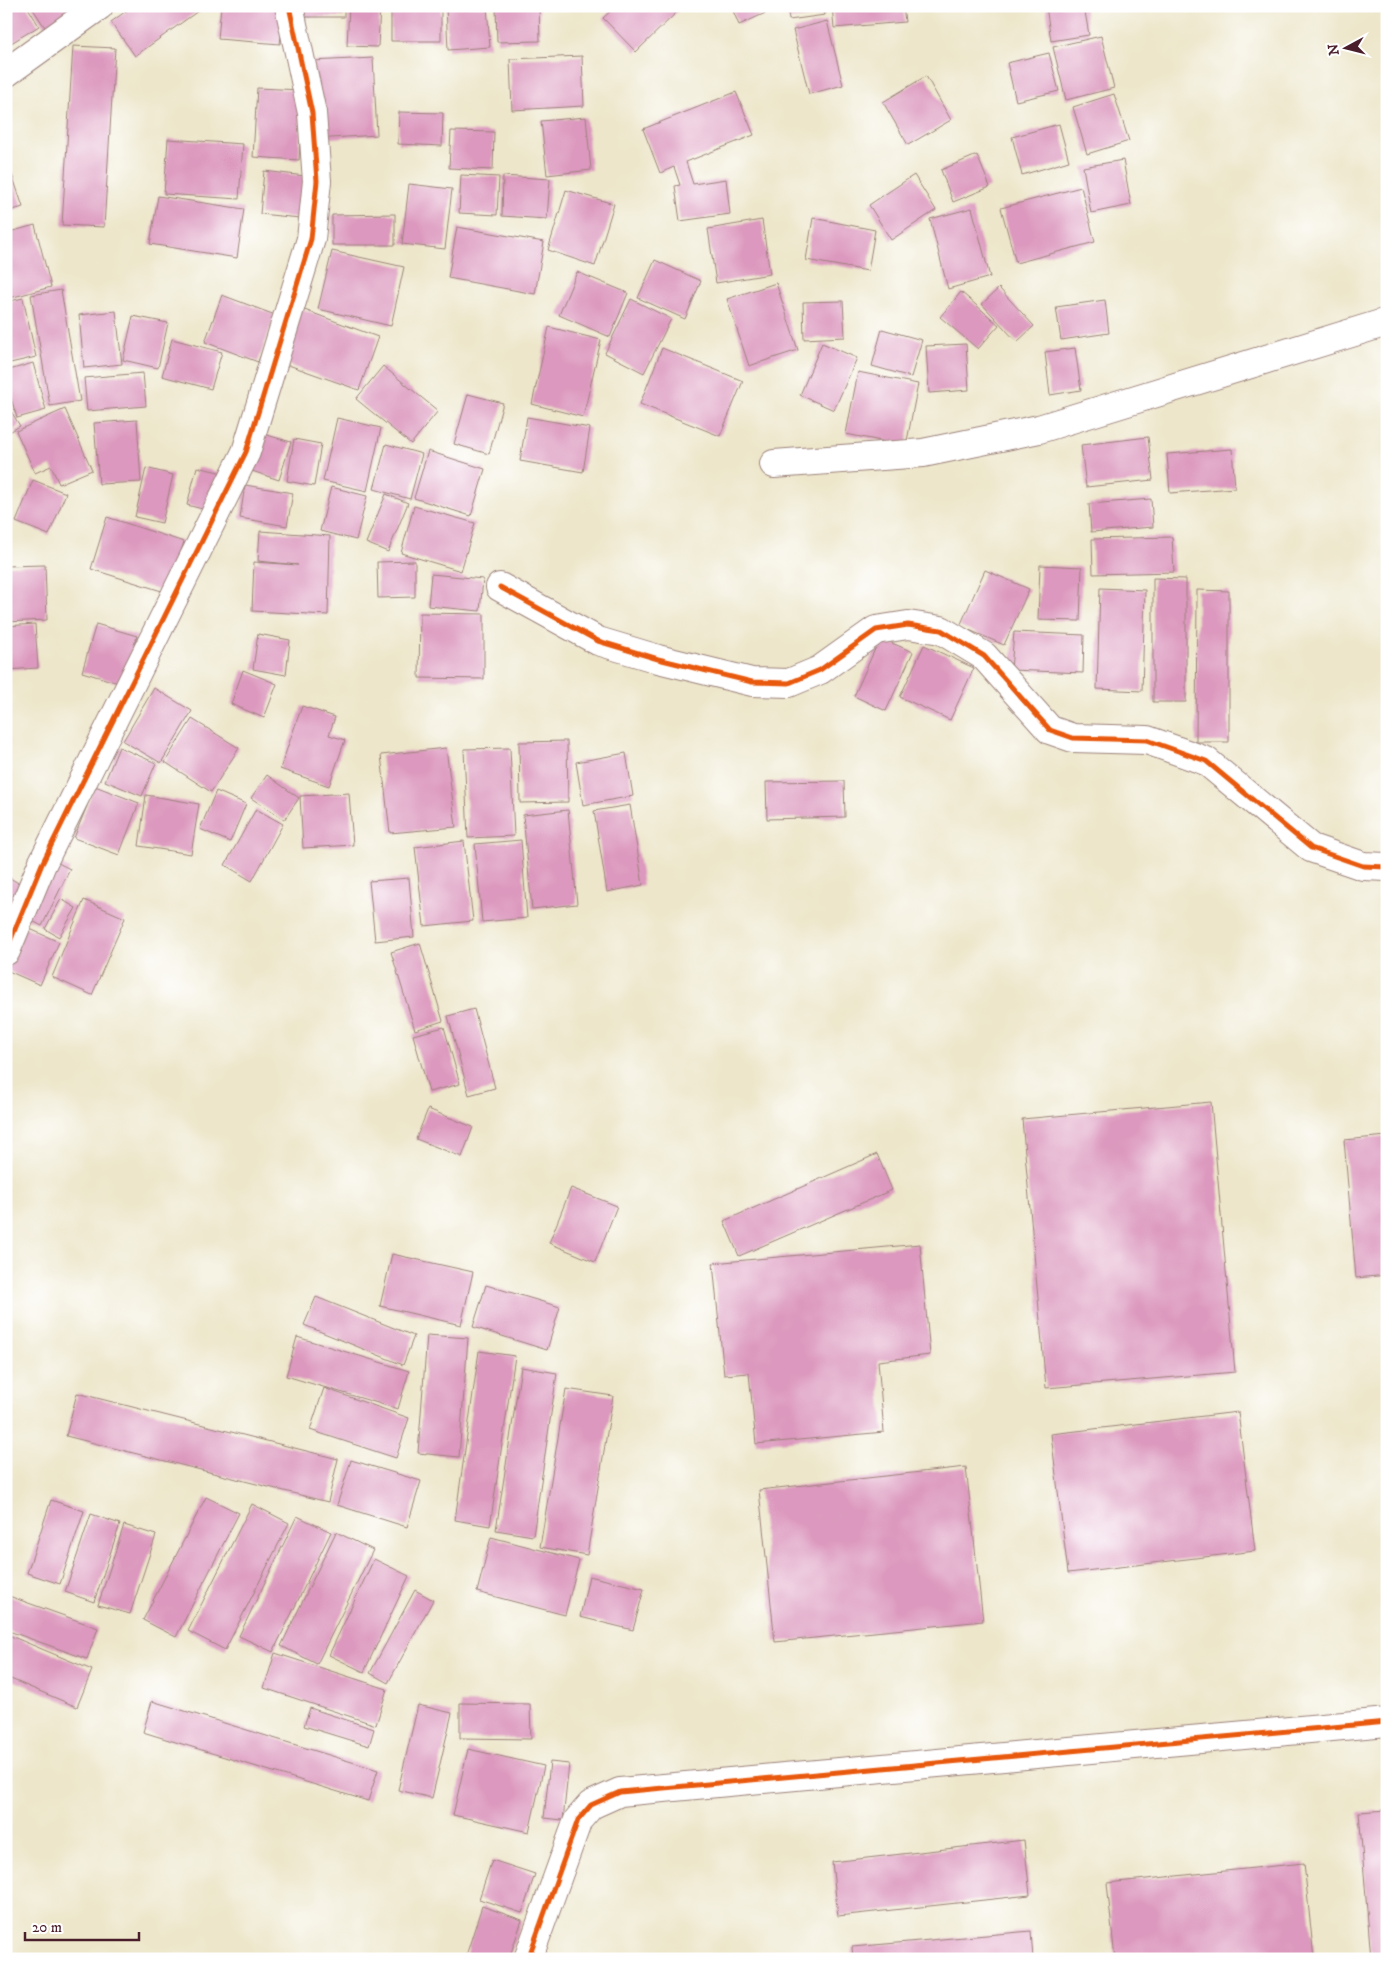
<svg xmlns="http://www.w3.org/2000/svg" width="1393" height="1965" viewBox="0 0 1393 1965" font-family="'IM FELL DW Pica',serif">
	<rect width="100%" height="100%" fill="#fff"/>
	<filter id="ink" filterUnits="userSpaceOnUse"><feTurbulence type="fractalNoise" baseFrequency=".02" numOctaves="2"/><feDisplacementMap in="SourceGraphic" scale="10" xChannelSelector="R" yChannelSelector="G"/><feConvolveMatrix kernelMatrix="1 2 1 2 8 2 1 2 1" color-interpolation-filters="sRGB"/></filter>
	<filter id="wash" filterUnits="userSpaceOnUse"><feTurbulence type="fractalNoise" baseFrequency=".0096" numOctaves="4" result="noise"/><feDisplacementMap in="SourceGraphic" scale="20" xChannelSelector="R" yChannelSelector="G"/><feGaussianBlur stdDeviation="1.12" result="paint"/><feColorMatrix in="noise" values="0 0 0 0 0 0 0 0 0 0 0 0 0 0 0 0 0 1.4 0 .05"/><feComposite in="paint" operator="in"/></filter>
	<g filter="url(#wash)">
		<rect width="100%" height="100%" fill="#ede6ca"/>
		<g id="blocks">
			<path fill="#dc98be" d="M6 6H27L39 26 8 45 6 42Z
				M31 6H81L46 29Z
				M133 6H205L135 56 111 22Z
				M221 6H284L280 44 218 39Z
				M302 6H344V17H302Z
				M349 6H380L378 47 347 46Z
				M391 6H441V41H391Z
				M446 6H487L490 47 448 50Z
				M496 6H539L540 41 497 42Z
				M616 6H683L636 52 603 18Z
				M731 6H781L739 25Z
				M787 6H824L825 15 789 20Z
				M832 6H903L905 22 834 28Z
				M1046 6H1084L1089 35 1051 41Z
				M827 21 843 85 809 94 793 30Z
				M1101 36 1114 88 1066 100 1053 47Z
				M73 46 115 48 104 227 62 225Z
				M1049 53 1059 91 1016 101 1007 63Z
				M582 56 584 106 512 110 510 59Z
				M373 58 377 135 316 139 312 61Z
				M926 76 951 120 908 145 883 102Z
				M257 88 302 90 299 160 253 157Z
				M736 92 754 135 686 162 693 184 726 179 730 214 680 221 675 186 680 185 674 167 660 173 643 129Z
				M1114 94 1129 141 1087 154 1073 107Z
				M399 112 443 113 442 146 398 144Z
				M586 117 591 170 547 175 541 121Z
				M1059 124 1069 161 1022 175 1012 137Z
				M451 131 494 132 493 170 449 168Z
				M168 139 243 144 239 199 164 194Z
				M977 155 990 187 953 202 941 170Z
				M6 157 23 207 6 212Z
				M1123 160 1131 205 1091 213 1083 167Z
				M264 171 305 176 300 218 260 214Z
				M461 175 499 177 497 215 459 213Z
				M914 175 936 210 891 240 869 205Z
				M503 176 550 179 547 219 502 216Z
				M409 184 452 189 445 249 402 244Z
				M1081 187 1095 242 1016 263 1001 208Z
				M566 190 614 204 595 266 548 250Z
				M158 196 244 209 237 258 150 244Z
				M972 208 990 277 948 289 930 219Z
				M395 214V245H332V215Z
				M813 218 875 230 868 271 806 260Z
				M762 220 770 274 716 283 708 229Z
				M35 225 51 287 6 299V233Z
				M457 227 544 242 535 294 448 278Z
				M332 251 404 267 391 326 318 309Z
				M655 260 701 281 685 319 638 298Z
				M577 272 628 293 610 337 559 315Z
				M776 283 798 350 749 366 727 299Z
				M999 288 1034 326 1017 342 982 304Z
				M61 290 80 401 50 406 31 295Z
				M961 292 999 325 978 349 940 317Z
				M222 295 275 315 258 362 205 342Z
				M23 298 36 357 6 364V302Z
				M631 299 671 319 644 373 605 353Z
				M1105 300 1109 333 1061 340 1056 307Z
				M843 301 845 337 804 339 803 302Z
				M299 308 378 337 359 390 280 362Z
				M116 311 122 364 84 368 79 315Z
				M133 316 168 323 158 368 123 360Z
				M549 327 601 340 583 417 532 404Z
				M882 329 922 340 911 377 872 366Z
				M172 339 222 352 211 389 162 376Z
				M822 343 857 358 834 410 800 395Z
				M966 344 969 390 929 393 926 346Z
				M662 348 743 381 720 436 640 404Z
				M1075 348 1081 390 1050 395 1045 352Z
				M33 363 46 410 17 418 6 382V371Z
				M383 366 438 411 411 444 356 399Z
				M858 372 918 384 906 446 846 434Z
				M143 373 146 406 87 411 84 378Z
				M468 394 503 403 489 454 454 444Z
				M6 403 20 426 6 434Z
				M65 409 92 470 59 484 51 466 35 473 16 431Z
				M527 417 590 428 583 472 520 461Z
				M337 418 381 428 367 491 323 481Z
				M137 420 141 482 99 484 94 423Z
				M260 433 291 442 279 480 249 470Z
				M1148 437 1153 480 1086 487 1081 445Z
				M294 439 321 444 314 486 287 481Z
				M386 444 422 454 410 499 374 489Z
				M1232 449 1235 488 1170 493 1167 454Z
				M428 451 485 469 471 516 414 498Z
				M197 467 223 473 214 512 187 505Z
				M146 468 173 475 162 523 135 517Z
				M33 480 66 493 49 535 16 522Z
				M245 485 293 493 287 526 240 518Z
				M331 487 367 496 356 540 320 531Z
				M386 494 408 503 388 552 366 543Z
				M1151 499 1153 527 1091 532 1089 504Z
				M414 506 475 523 461 571 401 553Z
				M107 517 184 542 168 593 91 569Z
				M260 531 330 536 328 615 252 611 254 562 298 565 258 561Z
				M1172 537 1174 572 1093 574 1092 539Z
				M415 561V597L378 598 377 562Z
				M45 565 47 620 6 622V566Z
				M1040 565 1082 567 1080 621 1038 620Z
				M985 570 1029 589 1004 645 960 626Z
				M431 574 483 579 480 611 428 606Z
				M1153 578 1186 579V702H1153Z
				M1100 588 1145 590 1142 691 1097 689Z
				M1197 590 1229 591V742H1196Z
				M420 613 484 614V679L419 678Z
				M35 624 38 668 6 670V626Z
				M96 624 137 636 122 684 82 672Z
				M1014 632 1084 635 1083 673 1011 670Z
				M258 634 290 640 286 675 253 669Z
				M880 638 913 652 886 711 854 696Z
				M924 645 974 668 950 720 900 697Z
				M243 670 277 684 264 718 231 704Z
				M154 688 192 711 161 763 123 741Z
				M302 706 335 717 329 735 345 740 329 786 280 769Z
				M192 719 239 748 211 792 165 762Z
				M567 741 568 802 520 803 519 742Z
				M119 747 156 763 142 796 105 781Z
				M446 748 456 827 390 833 381 755Z
				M510 748 514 836 468 838 464 749Z
				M626 753 633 796 583 805 576 762Z
				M267 775 299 798 284 820 251 798Z
				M844 781 845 817 767 819 766 782Z
				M95 786 139 803 119 855 74 838Z
				M216 791 246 804 230 842 200 829Z
				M349 793 353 845 303 848 300 796Z
				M146 795 199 804 191 854 139 846Z
				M630 805 643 885 607 892 594 811Z
				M256 809 283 824 252 881 225 865Z
				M568 810 577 904 532 909 523 815Z
				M521 840 527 918 482 922 475 844Z
				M464 841 473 921 424 926 415 847Z
				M52 860 70 869 42 926 25 917Z
				M6 876 24 886 6 920Z
				M409 878 414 937 375 941 369 881Z
				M61 899 76 908 59 937 45 929Z
				M84 900 125 918 92 995 52 977Z
				M21 925 59 942 40 985 6 970V958Z
				M420 943 443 1021 415 1030 391 952Z
				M474 1009 495 1088 469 1095 448 1016Z
				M444 1027 460 1084 429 1092 413 1035Z
				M1211 1102 1235 1372 1046 1388 1022 1119Z
				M428 1109 473 1127 462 1157 416 1139Z
				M1387 1136V1275L1356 1278 1344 1140Z
				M877 1154 892 1190 739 1256 724 1221Z
				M571 1188 617 1206 595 1262 549 1243Z
				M920 1244 930 1355 878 1361 884 1432 756 1444 749 1373 724 1375 713 1263Z
				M392 1254 473 1272 461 1325 380 1306Z
				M486 1285 560 1307 547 1350 473 1327Z
				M316 1297 414 1336 403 1365 304 1325Z
				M427 1335 468 1338 459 1457 418 1453Z
				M297 1337 409 1371 398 1409 286 1376Z
				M479 1351 515 1356 490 1526 455 1520Z
				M521 1367 557 1373 533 1536 496 1530Z
				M324 1388 409 1418 396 1458 310 1430Z
				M566 1389 613 1396 587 1555 540 1547Z
				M77 1393 338 1459 328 1502 66 1436Z
				M1238 1412 1255 1551 1068 1573 1051 1434Z
				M351 1460 421 1481 407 1527 337 1505Z
				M966 1467 983 1621 775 1642 759 1490Z
				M206 1497 239 1513 176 1637 143 1620Z
				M51 1500 84 1511 60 1584 27 1573Z
				M252 1504 289 1523 225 1650 188 1631Z
				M91 1514 120 1524 94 1602 65 1592Z
				M297 1516 331 1532 273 1652 239 1636Z
				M124 1525 156 1535 130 1614 98 1605Z
				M336 1532 373 1550 317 1664 281 1646Z
				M491 1537 579 1560 565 1615 477 1592Z
				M374 1559 409 1576 364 1672 329 1655Z
				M589 1576 644 1589 633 1630 580 1617Z
				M415 1590 433 1600 388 1683 370 1673Z
				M6 1595 98 1628 87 1659 6 1630Z
				M6 1634 92 1670 77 1707 6 1677Z
				M275 1653 387 1689 376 1725 264 1688Z
				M152 1701 378 1770 368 1801 143 1732Z
				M460 1703 530 1704 531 1739 460 1738Z
				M418 1705 452 1713 432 1798 398 1790Z
				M310 1708 374 1729 369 1746 304 1726Z
				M468 1749 544 1766 529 1832 453 1815Z
				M550 1762 569 1764 563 1820 544 1818Z
				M1387 1810V1959H1371L1359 1812Z
				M1024 1840 1030 1895 838 1916 832 1862Z
				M492 1860 535 1874 522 1913 479 1899Z
				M1304 1863 1314 1959H1115L1107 1883Z
				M482 1906 522 1920 509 1959H465Z
				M1031 1931 1033 1959H853L852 1947Z"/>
		</g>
	</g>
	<g filter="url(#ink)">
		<use href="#blocks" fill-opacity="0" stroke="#9c827a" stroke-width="1"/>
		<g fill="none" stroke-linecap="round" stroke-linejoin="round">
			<g stroke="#9c827a" stroke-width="30">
				<path id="minor" d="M6 73 99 6
					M774 464 923 453 1039 429 1387 322
					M500 587 598 641 658 659 752 682 789 683 820 670 876 630 908 625 941 630 984 656 1050 730 1073 738 1147 740 1206 761 1311 848 1363 866 1387 867
					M6 951 42 864 246 452 311 239 317 181 312 113 289 6
					M528 1959 578 1820 591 1805 620 1792 1387 1722"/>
			</g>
			<use href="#minor" stroke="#fff" stroke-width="28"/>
			<g stroke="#fff" stroke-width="8">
				<path id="cycleway" d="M500 587 598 641 658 659 752 682 789 683 820 670 876 630 908 625 941 630 984 656 1050 730 1073 738 1147 740 1206 761 1311 848 1363 866 1387 867
					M6 951 42 864 246 452 311 239 317 181 312 113 289 6
					M528 1959 578 1820 591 1805 620 1792 1387 1722"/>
			</g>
			<use href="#cycleway" stroke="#e8590c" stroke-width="5"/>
		</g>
	</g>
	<rect width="1393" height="1965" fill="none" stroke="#fff" stroke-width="25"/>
	<g transform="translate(1346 48) rotate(263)" stroke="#ffffff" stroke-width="4" paint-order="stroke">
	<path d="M0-4L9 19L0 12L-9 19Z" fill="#4a1f2b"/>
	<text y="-8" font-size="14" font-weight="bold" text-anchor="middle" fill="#4a1f2b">N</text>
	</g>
	<path d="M25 1932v8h114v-8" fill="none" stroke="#4a1f2b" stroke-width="2.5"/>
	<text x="32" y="1932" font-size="15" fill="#4a1f2b" stroke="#ffffff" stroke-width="4" paint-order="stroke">20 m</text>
</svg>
